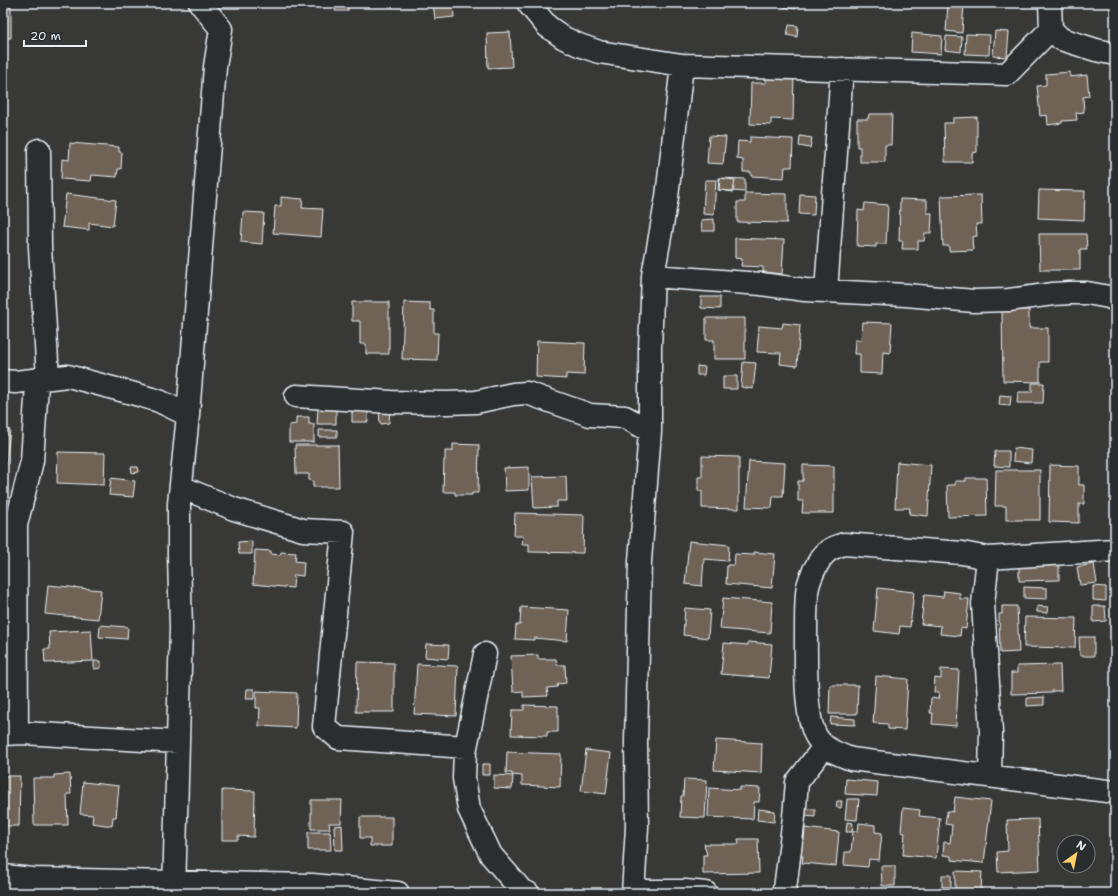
<svg xmlns="http://www.w3.org/2000/svg" width="1118" height="896" viewBox="0 0 1118 896" font-family="'Shantell Sans',sans-serif">
	<rect width="100%" height="100%" fill="#383836"/>
	<filter id="ink" filterUnits="userSpaceOnUse"><feTurbulence type="fractalNoise" baseFrequency=".025" numOctaves="2"/><feDisplacementMap in="SourceGraphic" scale="8" xChannelSelector="R" yChannelSelector="G"/><feConvolveMatrix kernelMatrix="1 2 1 2 8 2 1 2 1" color-interpolation-filters="sRGB"/></filter>
	<g filter="url(#ink)">
		<path fill="#706357" stroke="#e8f1f8" d="M335 3H348V11H335Z
			M433 3H460L453 4 454 17 435 19Z
			M784 3H798L796 9 783 7Z
			M948 3H964L962 33 946 31Z
			M3 6H11V38H3Z
			M789 25 798 26 797 37 787 35Z
			M995 31 1009 32 1007 57 993 56Z
			M510 32 512 67 488 68 487 33Z
			M912 33 942 36 941 54 911 52Z
			M966 34 990 35 989 55 965 54Z
			M946 36 962 37 961 52 945 50Z
			M1070 72V77L1087 75 1089 96 1083 97 1084 112 1076 113 1077 120 1062 121V123L1048 125 1047 115 1040 116 1037 86 1046 85V74Z
			M766 73H794L793 120 771 119V125L750 124 751 83H766Z
			M869 114H892L891 145H885V162H860V147H857V119H868Z
			M977 117V152L972 153V162H945L944 123H953V118Z
			M709 136 726 137 723 164 707 163Z
			M800 136 812 138 810 148 799 146Z
			M750 137 793 139 792 167H785L784 178 751 176V172H743V160L737 159 738 141 750 142Z
			M70 143 119 147V152H122L121 169H118L117 177 92 175 91 181 61 179 62 159 69 160Z
			M719 178 745 179V192L718 190Z
			M720 178 735 180 733 192 719 190Z
			M705 180H716L714 215 703 214Z
			M1039 190 1085 191 1084 220 1038 218Z
			M745 193 787 194V223L737 222V202H745Z
			M66 194 116 200 113 226 89 223V230L62 227Z
			M800 194 815 195 814 215 799 214Z
			M981 195 982 224H976L977 236 972 237 973 250 949 251V246H943L941 196Z
			M281 197 303 199 302 208 323 209 321 237 273 233 275 206H281Z
			M900 199 927 200V213H932L931 233H925L924 241H918V249H902L903 241H899Z
			M865 203 888 205 886 244H876V247L857 246 858 210 864 211Z
			M243 212 264 213 262 244 241 242Z
			M714 219V231H702L701 220Z
			M1039 234H1086L1087 249H1080V270H1040Z
			M735 238 784 240 782 274 763 272V267L741 266 742 259 735 258Z
			M701 297H720V309L701 308Z
			M352 302H389V354H366V344H360V321H352Z
			M404 302 430 303V310H434V333H438L437 360 402 359Z
			M1002 309 1029 310V328H1048V362H1040V382L1003 381Z
			M706 318H745V359H714V340H706Z
			M862 322 892 323 890 353 883 352 882 374 860 373V354H854L855 340H861Z
			M783 323 800 325 797 366 780 364 781 353 757 352 759 326 782 328Z
			M537 341 585 343 584 375 566 374V379L536 377Z
			M743 362 756 363 753 389 741 387Z
			M697 366 705 367 704 375H697Z
			M723 376H737V389H723Z
			M1032 383H1044L1043 403H1017L1018 392H1032Z
			M1000 395 1011 396 1010 406 999 405Z
			M318 408H336V424H317Z
			M352 409H368V422H352Z
			M379 409H390L389 423 380 424Z
			M296 417H309V424H314V442H289V425L296 424Z
			M3 429 10 430 5 472H3Z
			M319 430H337V437H319Z
			M453 444 479 445 478 493H472V495H455V492H443L444 460H445V451H453Z
			M295 445H338L339 487H313V481L309 480V474H296Z
			M1014 448 1032 450 1031 463 1013 461Z
			M995 451H1009V467L994 466Z
			M58 452 105 453 104 485 57 483Z
			M702 456 739 457V509L702 508V491H698V477H702Z
			M749 461 785 463 783 496H773L772 508 746 507Z
			M897 462 931 465 928 516 909 514 910 508H895Z
			M803 465 834 466V513H802L803 501H798V481H803Z
			M1050 465 1079 466V485H1084V504H1079V523L1049 522Z
			M131 467H138L139 472 132 473Z
			M529 467V490L505 491 504 468Z
			M996 470H1040V520H1006V506H995Z
			M566 476 567 501H557V507L534 508 532 477Z
			M111 478 135 481 133 497 109 495Z
			M966 478H986L987 516 948 517 947 485H955V481H966Z
			M515 513 584 515 583 553 529 552V544H522L523 536H514Z
			M252 541V554H239L238 542Z
			M689 541 729 545 728 561 704 559 702 586 685 584Z
			M255 550 271 551V554L280 555 281 552 296 553 295 561 304 562 303 576 294 575 293 588 253 584Z
			M754 552 775 554 772 588 726 584 727 565H734L735 554 754 555Z
			M1059 563V580L1019 581V564Z
			M1094 564 1097 583 1080 585 1077 567Z
			M48 585 101 590 98 619 45 614Z
			M1093 586 1106 587V601L1093 600Z
			M1024 587 1047 588V599L1024 598Z
			M878 588 914 592 910 627 900 626 899 634 874 631Z
			M944 591 960 593V599H969L966 629 961 628 960 636 940 634 941 626 921 624 924 595 943 597Z
			M723 598 772 602 770 633 720 629Z
			M1002 606H1017L1019 652 1000 653 999 614H1002Z
			M1037 606 1048 607 1047 613 1037 612Z
			M1093 606H1105L1106 621 1093 622Z
			M521 607 569 610 567 641 534 638V640L515 639 516 625H520Z
			M685 608 710 610 708 638 683 635Z
			M1025 617 1076 618 1075 648 1024 647Z
			M100 625 128 627 127 639 99 637Z
			M91 630 93 661 45 663 44 649H50L49 632Z
			M1079 637H1094V656H1080Z
			M748 642 772 644 769 678 721 674 724 643 748 645Z
			M426 644 449 645 448 659 425 657Z
			M538 655V659H556L557 665H565L566 683 558 684 557 687 547 688 548 696 523 697V691L513 692 511 656Z
			M94 661H101V668L94 669Z
			M357 662 394 663V712H356Z
			M417 664 458 666 456 716 414 714Z
			M1060 665 1061 691H1052V693L1011 694V673H1017V666Z
			M941 669 959 670 956 726 932 724 933 713H930L931 698 938 699 939 692H934L935 678 941 679Z
			M876 676 908 679 905 730 888 729V724L873 723Z
			M830 685H858L857 714H829Z
			M247 689H254V699H246Z
			M256 691 297 693 296 728 259 726 260 708H256Z
			M1044 697V705L1027 706V698Z
			M524 705 558 706V732H547V736L511 735 512 710H524Z
			M831 717 855 719V725L830 724Z
			M716 740 762 743 761 773 714 770Z
			M586 750 611 753 606 794 581 791Z
			M507 752 561 754 560 787 522 785V776L512 775V773H506Z
			M482 764H490V775H482Z
			M70 774 71 794H67L68 825H34L33 778H54V775Z
			M494 775 513 776 512 789 494 788Z
			M3 776H20L19 826H3Z
			M684 779 707 780 705 818 680 817 681 796H683Z
			M846 779 878 782 877 796 845 794Z
			M83 782 119 786 116 817H113L112 826 92 823 93 815 80 814Z
			M740 787 760 788 759 802H754L753 819 708 817 709 788 740 790Z
			M222 790 255 791 254 837 238 836V840H222Z
			M955 797 991 801 984 863 951 860V856L943 855 944 842 950 843 952 825 945 824 947 811 953 812Z
			M847 799H859L857 820 845 819Z
			M311 800H342L341 823H329L330 829H311Z
			M837 801H842L841 808 836 807Z
			M903 808 920 810 919 816 940 818 936 858 903 855 905 833 901 832Z
			M758 809 775 811 774 822 757 820Z
			M806 809H815V817L805 816Z
			M360 817H392V846H370V838H360Z
			M1038 819 1040 870 998 872 997 852 1008 851 1007 820Z
			M847 822 853 823 852 832H846Z
			M859 823 875 825V832L882 833 879 860 869 859 868 867 844 865 845 852H851L853 831H858Z
			M342 825 343 850H335L334 826Z
			M805 828 839 832 836 866 802 863 803 856H798L799 841H804Z
			M308 832H330L331 850H308Z
			M738 839H758L759 873 703 874V855H707L704 844H739Z
			M881 866H895V886H882Z
			M955 871 982 872 981 890 955 889Z
			M942 875H951V887H942Z
			M3 885 19 886 18 893H3Z"/>
		<g fill="none" stroke-linecap="round" stroke-linejoin="round">
			<g stroke="#e8f1f8" stroke-width="25">
				<path id="street" d="M528 3 547 26 564 38 579 45 599 52 682 65 1007 74 1051 29 1050 3
					M1051 29 1061 39 1096 50 1115 54
					M39 150 40 247 48 378
					M653 276 761 284 805 290 906 295 974 301 1009 300 1053 294 1070 293H1087L1109 297 1115 300
					M826 291 842 69
					M3 381 15 382 68 376 135 394 159 401 188 415
					M296 396 391 402 447 403 476 402 513 394 527 393 590 415 625 417 650 431
					M181 487 234 509 303 530 343 532 324 726 338 738 466 747
					M1115 550 988 558 962 553 844 544C831 548 825 551 818 563 813 571 807 585 807 594 806 606 806 619 806 631 806 656 804 716 816 736 823 749 838 754 851 759L1115 792
					M988 558 983 604 991 732 990 776
					M485 654 465 752 464 778 469 809 491 855 522 891 528 893
					M17 733 16 525 32 461 37 384 40 378
					M3 734 23 733 178 742
					M3 876 33 879 312 885 398 893
					M633 891H685L706 893
					M174 893 181 628 179 556V504L188 415 215 67 221 29 200 3
					M633 893 637 827 636 742 640 561 650 431V349L653 276 667 197 682 65
					M782 893 785 889 794 817 797 782 824 747"/>
			</g>
			<use href="#street" stroke="#2a2d2e" stroke-width="22"/>
		</g>
	</g>
	<rect width="1118" height="896" fill="none" stroke="#2a2d2e" stroke-width="16"/>
	<rect x="8" y="8" width="1102" height="880" fill="none" stroke="#e8f1f8" stroke-width="1.5" filter="url(#ink)"/>
	<g transform="translate(1076 854) rotate(33)"><circle r="19" fill="#2a2d2e" stroke="#767b7f"/>
	<path d="M0-3L7 15L0 10L-7 15Z" fill="#ffd166"/>
	<text y="-6" font-size="11" font-weight="bold" text-anchor="middle" fill="#e8f1f8">N</text>
	</g>
	<path d="M24 40v6h62v-6" fill="none" stroke="#e8f1f8" stroke-width="2"/>
	<text x="30" y="40" font-size="12" fill="#e8f1f8" stroke="#2a2d2e" stroke-width="3" paint-order="stroke">20 m</text>
</svg>
